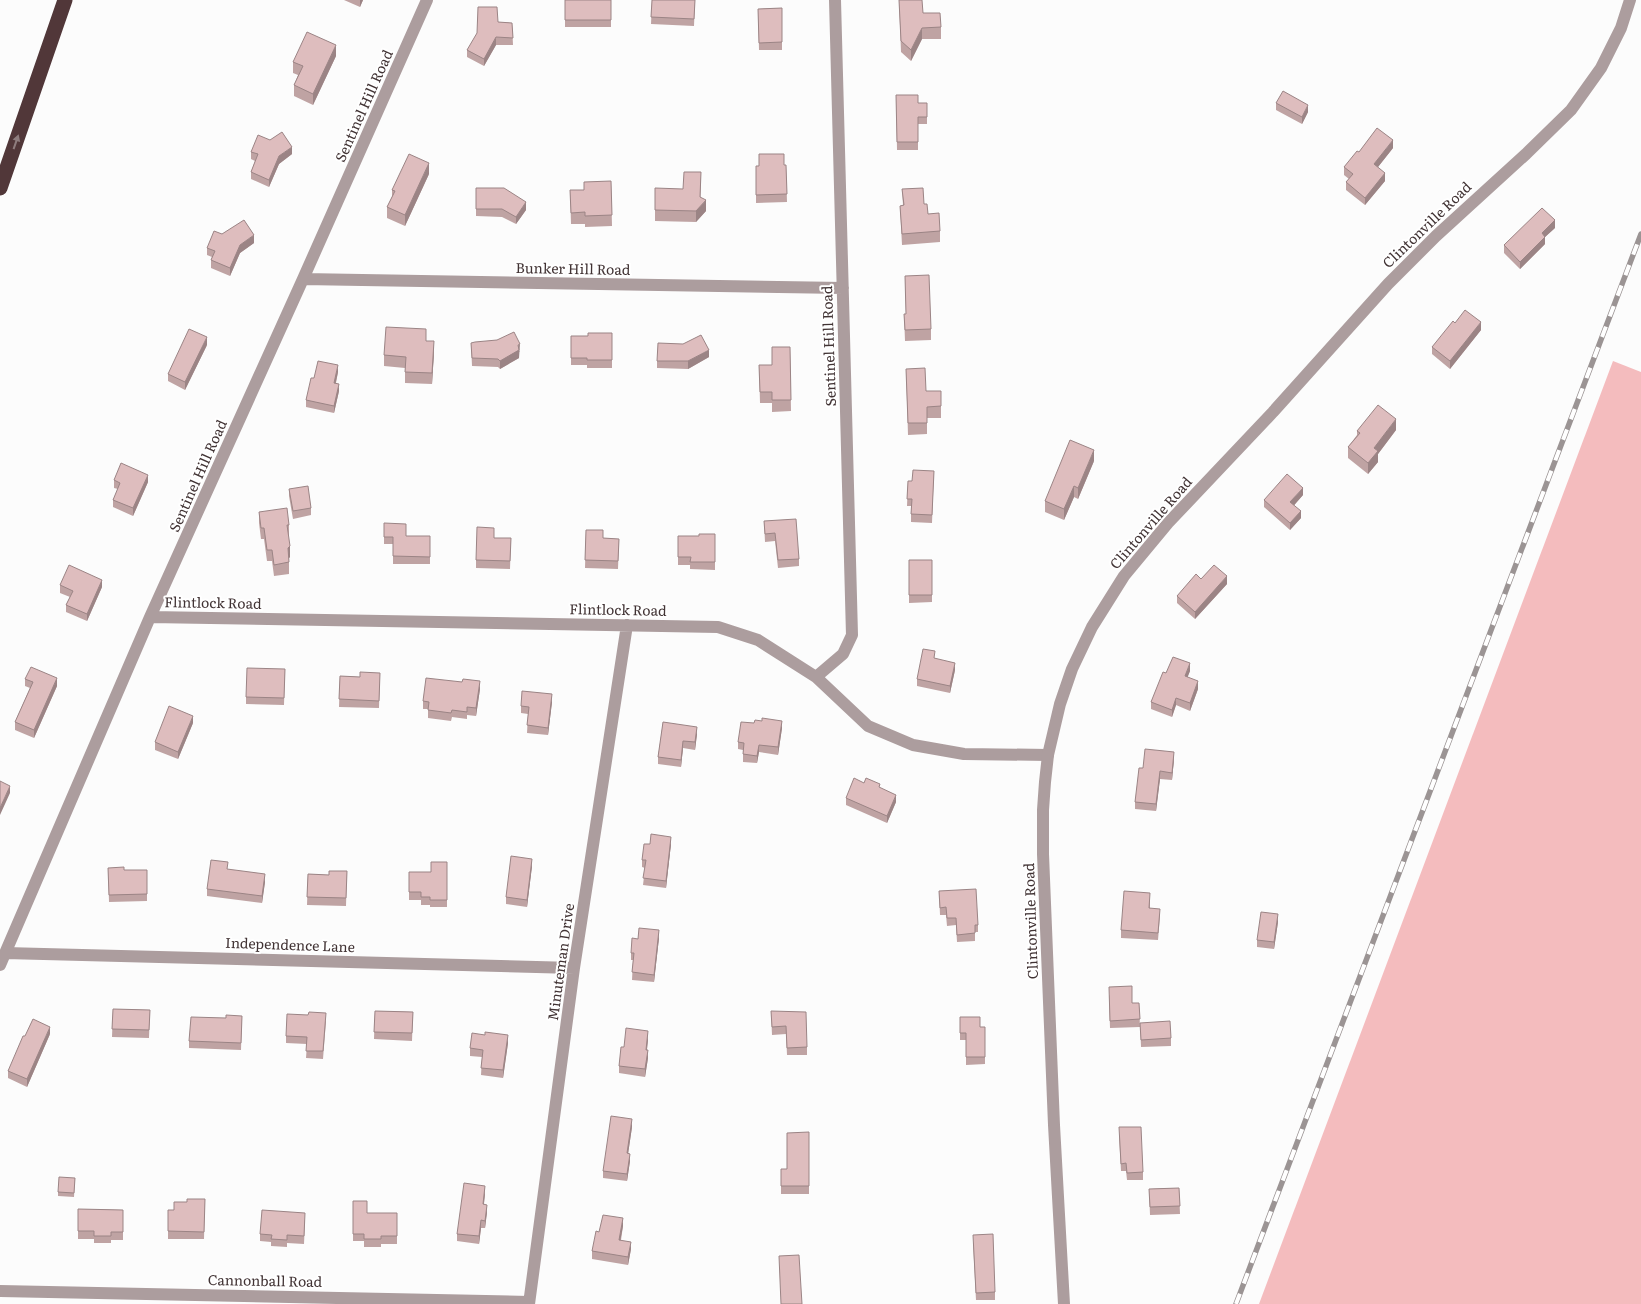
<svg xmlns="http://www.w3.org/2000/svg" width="1641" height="1304" viewBox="0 0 1641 1304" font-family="Literata,serif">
	<rect width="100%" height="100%" fill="#fcfcfc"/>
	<path fill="#f4bcbe" d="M1613 361 1641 372V1304H1259Z"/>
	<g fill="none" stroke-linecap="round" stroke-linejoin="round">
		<path stroke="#ac9d9e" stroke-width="12" d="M303 279 843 288
			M150 617 718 627 758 640 816 677 868 726 913 745 964 754 1048 755
			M816 677 843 654 852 635 835 0
			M5 953 574 968
			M0 965 150 617 303 279 427 0
			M0 1291 529 1302
			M529 1304 574 968 627 625"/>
		<path stroke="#ac9d9e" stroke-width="12" d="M1064 1304 1054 1125 1043 854V810L1045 782 1048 755 1060 704 1072 669 1092 627 1124 576 1168 523 1273 412 1388 284 1436 236 1526 154 1571 110 1601 68 1621 28 1630 0"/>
		<path stroke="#513739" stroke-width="15" d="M0 188 65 0"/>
		<g stroke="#9b9494" stroke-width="5.5">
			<path id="rail" d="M1236 1304 1641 234"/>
		</g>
		<use href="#rail" stroke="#fff" stroke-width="4" stroke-dasharray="11" stroke-linecap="butt"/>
	</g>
	<path fill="#bfa3a3" d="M344 0H363L360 7Z
		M565 0H611V27H565Z
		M652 0H695L694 26 651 24Z
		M899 0 923 13 941 27V39H922L911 61 901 52Z
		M782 8V50H759L758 9Z
		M498 22 512 23 513 45H496L484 66 467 57V50Z
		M336 56 313 105 294 96V85L298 75 293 73V62Z
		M896 95 918 103H927V124H918V150H897Z
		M1276 103 1308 112 1302 124 1276 110Z
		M1393 148 1378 167 1385 181 1365 205 1346 190V182L1349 179 1344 175V167L1359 152Z
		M251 152 292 154 279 164 269 187 251 179V172L255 161 251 159Z
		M784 165H786L787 202 756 203V166Z
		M429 174 405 226 387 218V207L392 197V190Z
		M611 181 612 226 585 227V224H571L570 190H584Z
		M476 188 526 210 516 224 502 217 476 216Z
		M655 188 700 197 706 211 696 222 655 221Z
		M902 189 924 204 928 214 940 231V242L902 245 900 206 903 205Z
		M1555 228 1545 237V244L1520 269 1504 253V245Z
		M222 234 254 243 240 253 230 276 211 268V260L212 257 207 255V248Z
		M905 276 931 329V340L905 341 904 314H906Z
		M1455 323 1481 330 1450 369 1432 354V347Z
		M612 333V368H587V365H571V336H588Z
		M426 341 434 352 432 384 405 383V368L384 366V355Z
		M471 343 520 351 519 352V358L500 369 498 367 472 366Z
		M207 345 185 390 168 381V374Z
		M790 347 791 411 772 412V403H760L759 365H772Z
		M709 357 688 369 657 368V361Z
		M906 369 926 391 941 406V418H927V434L908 435Z
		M338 372 336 383 339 391 334 413 306 407V400L314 378Z
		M1396 430 1378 454V462L1368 474 1348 458V447L1357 435V431Z
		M1094 461 1078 499 1074 497 1064 520 1045 512V501Z
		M934 471 932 523 911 522V506H907L908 481H912Z
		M114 480 148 482 133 516 113 507V500L118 489 114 488Z
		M289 489 311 508V515L293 519 289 496Z
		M1303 495 1294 505 1301 518 1290 530 1264 507V500Z
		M259 512 289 525V536H288L290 557 289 558V574L274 576 272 561H267L264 539H261L259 523Z
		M764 521 799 559V566L778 568 775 541 765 542Z
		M384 523 406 536H430V564H393V544H384Z
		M586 530 603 538 619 539 618 569 585 568Z
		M715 534V570L690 569V565H678V536H699Z
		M511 538 510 569 476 568V560Z
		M909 560H932V602L909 603Z
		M1201 579 1227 584 1195 619 1177 603V596Z
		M60 585 102 587 87 621 66 612V605L70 597 60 593Z
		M285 669 284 705 246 704V697Z
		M955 670 950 693 917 686V679Z
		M1190 671 1187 677 1198 689 1190 711 1176 705 1172 717 1151 709V702L1166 673Z
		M380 673 379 708 339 707 340 676 360 677Z
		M25 679 57 686 34 738 15 730V722L30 688 25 686Z
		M480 689 476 716 467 715V719L452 717 451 721 428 718V709H423V701Z
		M552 702 548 735 527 733 528 714 521 713V706Z
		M663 722 697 734 695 750 683 748 681 767 658 764V757Z
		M193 723 178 759 155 750V742Z
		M782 728 778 755 759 752 757 763 743 762V750L738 749V742Z
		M1174 759 1172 780 1160 779 1156 811 1135 809V802L1143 768Z
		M864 783 880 788 896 802 887 823 846 805V798Z
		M650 844H671L666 888 643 885 645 868 642 867V860Z
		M447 862V907H430V905H421V900H409V872H431Z
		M532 866 527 907 506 904V897Z
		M108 868 124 870H147V901L109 902Z
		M227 870 265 882 262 903 207 896V889Z
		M347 871 346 906 307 905 308 874 329 875Z
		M939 891 978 925V932H975V941L957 942 956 925 947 926 946 915H940Z
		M1150 900V908L1160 916 1158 940 1121 938V930Z
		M1278 922 1274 949 1257 947V940Z
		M659 938 654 982 632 980 633 960H631V953L638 939Z
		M1109 995 1132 1003H1139L1140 1027 1110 1028Z
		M113 1009 150 1010 149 1038 112 1037Z
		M375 1011 413 1012 412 1041 374 1039Z
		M771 1011 807 1047V1055H787L786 1034 772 1035Z
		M242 1016 241 1050 189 1048V1041L226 1018Z
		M960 1017 980 1027H985V1064L966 1065V1040H960Z
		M326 1021 323 1059 306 1058 307 1044 286 1043V1036Z
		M1140 1023 1171 1038V1046L1141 1047Z
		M50 1034 27 1087 8 1078V1071Z
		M648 1039 647 1050 648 1058 645 1077 619 1073V1066L624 1047Z
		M508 1043 503 1078 481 1075 482 1057 470 1056V1048Z
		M632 1127 628 1154 630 1161 627 1181 603 1178V1171Z
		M809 1132V1194H781V1169H787Z
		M1119 1135 1143 1172V1180H1127L1126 1171H1121Z
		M75 1178 74 1197 58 1196V1192Z
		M1179 1188 1180 1214 1150 1215 1149 1189Z
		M485 1193 484 1204 487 1212 485 1228H481L479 1244 457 1241V1234Z
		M205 1199 204 1239H168V1210H174L187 1202Z
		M353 1201 367 1213H397V1244H381V1247H364V1241H353Z
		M78 1209 123 1210V1240H111V1243H94V1239H78Z
		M305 1220 304 1244 287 1243V1247L271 1246V1242L260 1241V1234Z
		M623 1226 621 1240 631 1249 628 1265 592 1259V1251L599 1232Z
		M973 1242 995 1292V1300H976Z"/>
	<path fill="#9b8485" d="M360 0H363L360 7Z
		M922 28V39L911 61V50Z
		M496 37V45L484 66V59Z
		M336 45V56L313 105V94Z
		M1308 105V112L1302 124V117Z
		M1393 140V148L1374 172V164Z
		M292 147V154L279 164 269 187V180L279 156Z
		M429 163V174L405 226V215Z
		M701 172 700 207 706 200V211L696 222V211Z
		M1385 173V181L1365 205V198Z
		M526 202V210L516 224V217Z
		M1555 220V228L1545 237V244L1520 269V262L1542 233Z
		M254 235V243L240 253 230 276V268L240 245Z
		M1481 322V330L1450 369V361Z
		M207 337V345L185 390V382Z
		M434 341V352L432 384V373Z
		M520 344 519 358 500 369V361Z
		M709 350V357L688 369V361Z
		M338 365V372L334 390V383Z
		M339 384V391L334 413V406Z
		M1396 419V430L1378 454V462L1368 474V463L1374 448Z
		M1094 450V461L1078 499V488Z
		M148 475V482L133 516V508Z
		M1074 486V497L1064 520V509Z
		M1303 488V495L1290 510V502Z
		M1301 511V518L1290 530V523Z
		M290 546V557L288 559V548Z
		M1227 576V584L1195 619V612Z
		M102 580V587L87 621V614Z
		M955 663V670L950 693V686Z
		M1190 663V671L1185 684V676Z
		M57 678V686L34 738V730Z
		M480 681V689L476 716V708Z
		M1198 681V689L1190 711V703Z
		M552 694V702L548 735V728Z
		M1176 698V705L1172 717V710Z
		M193 716V723L178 759V752Z
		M782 721V728L778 755V747Z
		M697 727V734L695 750V742Z
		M683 741V748L681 767V760Z
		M759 745V752L757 763V756Z
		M1174 752V759L1172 780V773Z
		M1160 771V779L1156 811V804Z
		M10 786V793L0 815V808Z
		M896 795V802L887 823V816Z
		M671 837V844L666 888V881Z
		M532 859V866L527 907V900Z
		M265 874V882L262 903V896Z
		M1278 914V922L1274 949V942Z
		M659 930V938L654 982V975Z
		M50 1027V1034L27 1087V1079Z
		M648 1031V1039L646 1058V1050Z
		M508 1035V1043L503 1078V1070Z
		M648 1050V1058L645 1077V1069Z
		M632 1119V1127L627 1161V1153Z
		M630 1154V1161L627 1181V1174Z
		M485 1186V1193L483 1212V1204Z
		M487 1205V1212L485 1228V1221Z
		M623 1218V1226L619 1247V1240Z
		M481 1220V1228L479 1244V1236Z
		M631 1242V1249L628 1265V1257Z"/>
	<path fill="#debdbe" stroke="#9b8485" d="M565 0H611V20H565Z
		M652 0H695L694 19 651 17Z
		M899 0H922L923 13H940L941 27 922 28 911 50 901 41Z
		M478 7H497L498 22 512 23 513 38 496 37 484 59 467 50 477 33Z
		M782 8V42L759 43 758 9Z
		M307 32 336 45 313 94 294 85 303 66 293 62Z
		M1283 91 1308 105 1302 117 1276 103Z
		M896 95H918V103H927V117H918V142H897Z
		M1377 128 1393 140 1374 164 1385 173 1365 198 1346 182 1353 174 1344 167 1357 151 1359 152Z
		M282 132 292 147 279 156 269 180 251 172 258 154 251 152 258 135 270 140Z
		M409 154 429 163 405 215 387 207 395 191 392 190Z
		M759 154H784V165H786L787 194 756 195V166H759Z
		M684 172H701L700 197 706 200 696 211 655 210V188L683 189Z
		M611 181 612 215 585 216V212L571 213 570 190H584V182Z
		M476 188H504L526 202 516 217 502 209H476Z
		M923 188 924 204H927L928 214 939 213 940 231 902 234 900 206 904 205 902 189Z
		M1542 208 1555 220 1542 233 1545 237 1520 262 1504 245Z
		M244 220 254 235 240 245 230 268 211 260 215 251 207 248 214 231 222 234Z
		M929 275 931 329 905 330 904 314H906L905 276Z
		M1465 310 1481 322 1450 361 1432 347 1453 321 1455 323Z
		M386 327 426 329V341H434L432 373 405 372 406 357 384 355Z
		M189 329 207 337 185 382 168 374Z
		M514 332 520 344 518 345 519 350 500 361 498 359 472 358 471 343 475 342 497 340Z
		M588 333H612V360H587V358H571V336H588Z
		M701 335 709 350 688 361H657L658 343 683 344Z
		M772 347H790L791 400H772V392H760L759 365H772Z
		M318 361 338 365 334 383 339 384 334 406 306 400 311 378H314Z
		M925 368 926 391H941V406L927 407V423H908L906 369Z
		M1378 405 1396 419 1374 448 1378 451 1368 463 1348 447 1360 433 1357 431Z
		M1070 440 1094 450 1078 488 1074 486 1064 509 1045 501Z
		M121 463 148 475 133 508 113 500 120 483 114 480Z
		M913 470 934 471 932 515 911 514 912 499H907L908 481H912Z
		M1287 474 1303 488 1290 502 1301 511 1290 523 1264 500Z
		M308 486 311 508 293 511 289 489Z
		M287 508 289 525H287L290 546 288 548 289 562 274 565 272 550H267L264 528H261L259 512Z
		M796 519 799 559 778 560 775 533 765 534 764 521Z
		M384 523 406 524V536H430V557L393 556V537H384Z
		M477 527 494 528V538H511L510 561 476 560Z
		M586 530H603V538L619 539 618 561 585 560Z
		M699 534H715V562H690L691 557H678V536H699Z
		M909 560H932V595H909Z
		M69 565 102 580 87 614 66 605 73 591 60 585Z
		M1214 565 1227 576 1195 612 1177 596 1196 574 1201 579Z
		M923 649 935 651 934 658 955 663 950 686 917 679Z
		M1173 657 1190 663 1185 676 1198 681 1190 703 1176 698 1172 710 1151 702 1163 672 1166 673Z
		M31 667 57 678 34 730 15 722 33 682 25 679Z
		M247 668 285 669 284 698 246 697Z
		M360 672 380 673 379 701 339 699 340 676 360 677Z
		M426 678 462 682 463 679 480 681 476 708 467 707V712L452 710 451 713 428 710 429 702 423 701Z
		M522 691 552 694 548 728 527 725 529 707 521 706Z
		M169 706 193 716 178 752 155 742Z
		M762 718 782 721 778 747 759 745 757 756 743 754 744 743 738 742 741 722 754 723 755 720 762 721Z
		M663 722 697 727 695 742 683 741 681 760 658 757Z
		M1145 749 1174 752 1172 773 1160 771 1156 804 1135 802 1139 768H1143Z
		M854 778 864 783 866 778 880 784 879 787 896 795 887 816 846 798Z
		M0 781 10 786 0 808Z
		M651 834 671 837 666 881 643 878 646 860H642L644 844H650Z
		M511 856 532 859 527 900 506 897Z
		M211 860 228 862 227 869 265 874 262 896 207 889Z
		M431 862H447V900H430V897H421V892H409V872H431Z
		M124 867V870H147V894L109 895 108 868Z
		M329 871H347L346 898 307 897 308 874 329 875Z
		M976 889 978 925H975V933L957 935 956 918H947L946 907 940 908 939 891Z
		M1124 891 1150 893 1149 908 1160 909 1158 933 1121 930Z
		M1261 912 1278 914 1274 942 1257 940Z
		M639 928 659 930 654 975 632 972 634 953H631L632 938 638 939Z
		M1132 986V1003H1139L1140 1019 1110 1021 1109 987Z
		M113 1009 150 1010 149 1030 112 1029Z
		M375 1011 413 1012 412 1033 374 1032Z
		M771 1011 806 1012 807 1047 787 1048 786 1026 772 1027Z
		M309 1012 326 1013 323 1051H306L307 1037 286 1036 287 1014 308 1015Z
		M226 1015 242 1016 241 1043 189 1041 191 1017 226 1018Z
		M960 1017H980V1027H985V1057H966V1033H960Z
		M33 1019 50 1027 27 1079 8 1071 23 1036H25Z
		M1170 1021 1171 1038 1141 1040 1140 1023Z
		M626 1028 648 1031 646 1050H648L645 1069 619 1066 621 1047H624Z
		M485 1032 508 1035 503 1070 481 1068 483 1050 470 1048 472 1033 485 1035Z
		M611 1116 632 1119 627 1153 630 1154 627 1174 603 1171Z
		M1119 1127H1141L1143 1172 1127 1173 1126 1163 1121 1164Z
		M809 1132V1186H781V1169H787V1133Z
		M59 1177 75 1178 74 1193 58 1192Z
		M464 1183 485 1186 483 1204 487 1205 485 1221 481 1220 479 1236 457 1234Z
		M1179 1188 1180 1206 1150 1207 1149 1189Z
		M187 1199H205L204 1232 168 1231V1210H174V1202H187Z
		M353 1201H367V1213H397V1236H381V1239H364V1234H353Z
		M78 1209 123 1210V1232H111V1236H94V1231H78Z
		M262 1210 305 1213 304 1236 287 1235V1240L271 1239 272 1235 260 1234Z
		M603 1215 623 1218 619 1240 631 1242 628 1257 592 1251 596 1231 599 1232Z
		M993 1234 995 1292 976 1293 973 1235Z
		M799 1255 802 1304H781L779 1256Z"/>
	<defs><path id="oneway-solid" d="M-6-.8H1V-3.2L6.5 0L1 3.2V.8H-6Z" transform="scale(1.25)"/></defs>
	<use fill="#8e7d7e" href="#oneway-solid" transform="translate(16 142) rotate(-71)"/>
	<g text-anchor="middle" stroke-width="4" stroke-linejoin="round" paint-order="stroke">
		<g font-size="14" fill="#413334" stroke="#fff">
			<text transform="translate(364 106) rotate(-66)" y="5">Sentinel Hill Road</text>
			<text transform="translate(1427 225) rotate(-44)" y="5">Clintonville Road</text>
			<text transform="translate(573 269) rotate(1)" y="5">Bunker Hill Road</text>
			<text transform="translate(829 346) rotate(-92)" y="5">Sentinel Hill Road</text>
			<text transform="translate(198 476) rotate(-66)" y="5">Sentinel Hill Road</text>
			<text transform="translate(1151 523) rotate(-49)" y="5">Clintonville Road</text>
			<text transform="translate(213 603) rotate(1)" y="5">Flintlock Road</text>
			<text transform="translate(618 610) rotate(1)" y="5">Flintlock Road</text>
			<text transform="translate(1031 921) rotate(-92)" y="5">Clintonville Road</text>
			<text transform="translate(290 945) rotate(2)" y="5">Independence Lane</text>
			<text transform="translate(561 962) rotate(-82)" y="5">Minuteman Drive</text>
			<text transform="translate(265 1281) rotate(1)" y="5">Cannonball Road</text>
		</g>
	</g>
</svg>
